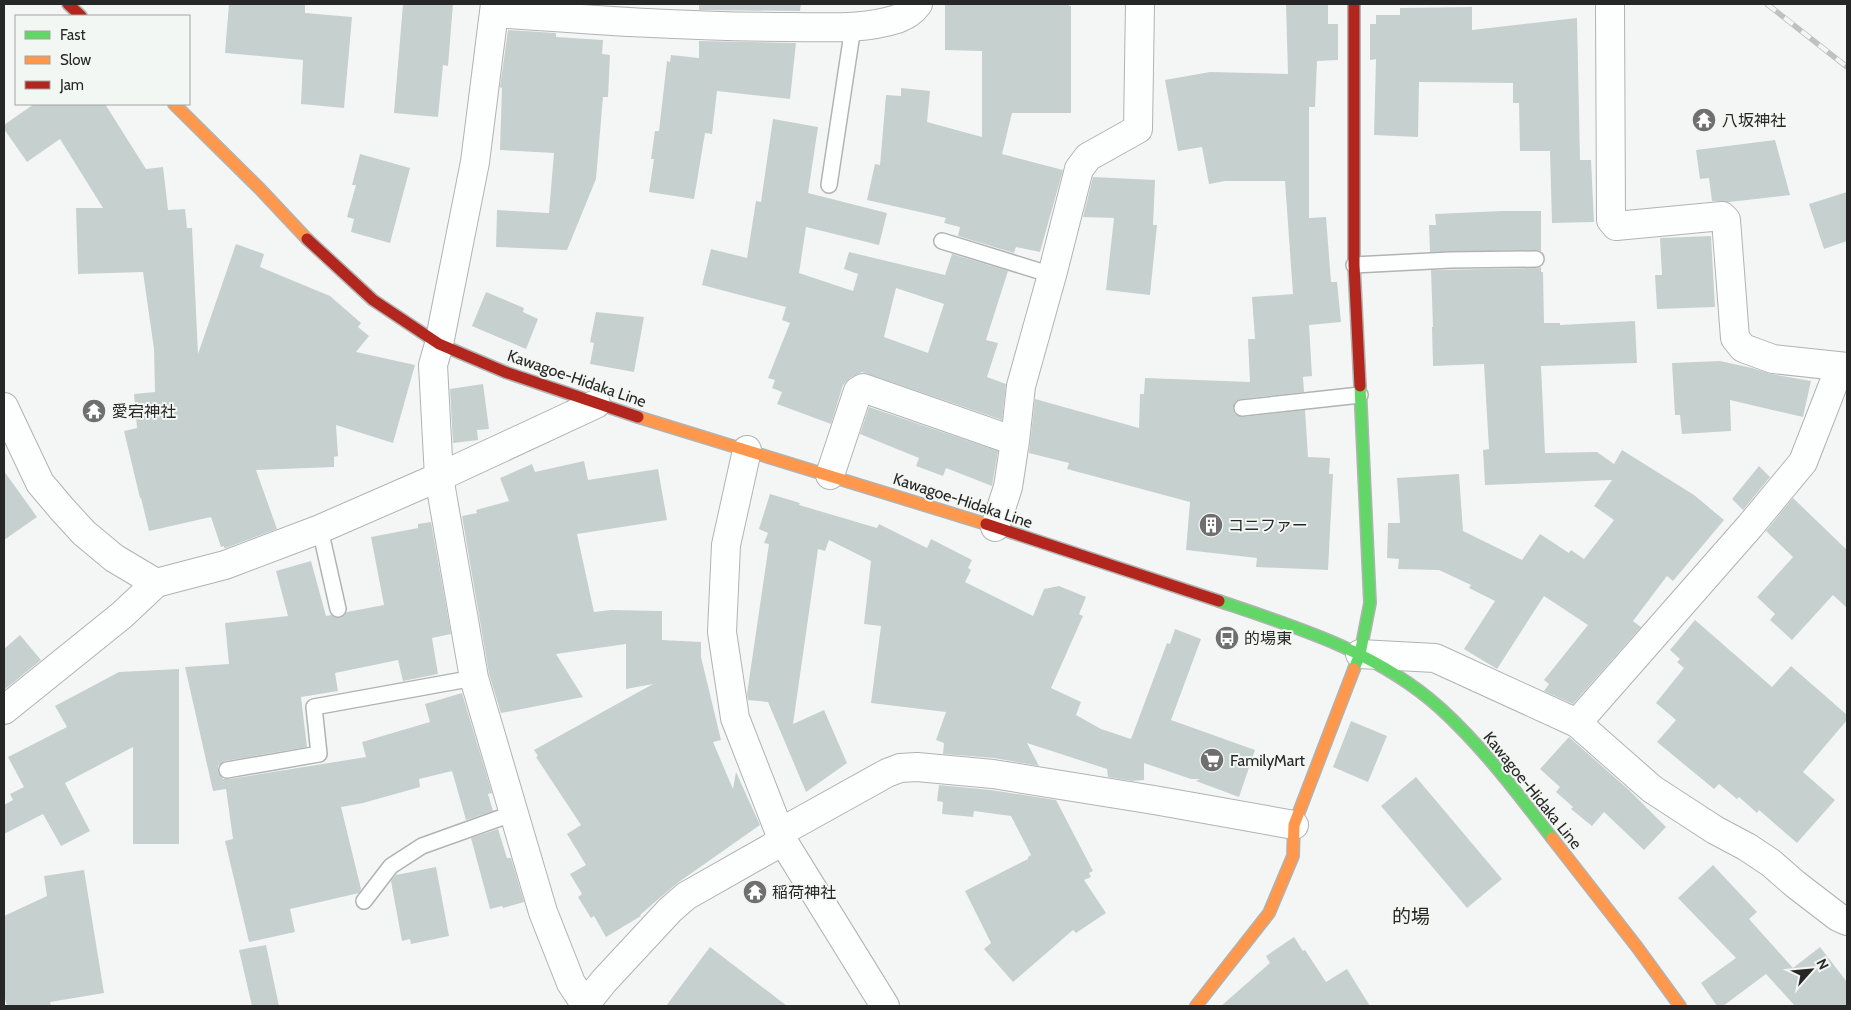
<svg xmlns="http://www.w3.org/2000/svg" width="1851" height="1010" viewBox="0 0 1851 1010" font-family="Cabin,'Noto Sans JP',sans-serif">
	<rect width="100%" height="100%" fill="#f4f6f5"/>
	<path fill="#c6d1cf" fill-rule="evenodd" d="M229 4H305V13L352 17 344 108 301 104 303 60 225 53Z
		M403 4H453L448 66 443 65 438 117 394 113Z
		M699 4H801L800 11 699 10Z
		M945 4H1069V6H1071V113H1012L1002 154 1063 170 1040 252 1016 247 1014 253 958 236 960 227 944 223 946 218 867 200 875 164 880 165 886 95 901 96V88L930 91 927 122 982 137V51L945 50Z
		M1286 4H1328V24H1338V60L1317 61 1315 107H1309V218L1326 217 1331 282H1337L1341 322 1309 325 1312 376 1303 377 1304 392 1241 399 1236 401 1233 409 1235 414 1243 417 1305 410 1308 457 1330 458 1329 474H1333L1328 570 1256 567 1257 558 1186 550 1190 502 1067 469 1069 463 1029 453 1035 399 1139 428 1140 394H1144L1145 378 1250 382 1248 339H1255L1252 297 1293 294 1285 181H1225L1209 184 1202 147 1178 151 1165 80 1210 72 1288 74Z
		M1472 7V30L1577 18 1580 160H1591L1594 222 1552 223 1550 151H1520L1519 103H1513V83L1419 82 1418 137 1374 135 1376 59 1370 60V24H1376V15H1400V8Z
		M508 30 556 33V37L603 40 602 54 610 55 608 97H603L596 179 567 250 496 247 497 210 549 213 554 153 500 150 502 88 500 87Z
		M699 41 796 43 790 99 717 91 712 134 705 133 694 199 649 192 654 159H651L655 131H659L667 61 670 62 671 55 699 58Z
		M34 104H105L146 169 163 167 168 210 185 209 187 228H192L198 354 236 244 264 254 260 267 330 296 361 323 358 327 369 336 356 352 415 365 393 443 336 425 338 456 334 457V467L256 470 277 529 226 548H224V546L221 547 211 517 149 531 141 498H140L124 431 137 428 134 394 155 392 154 349 143 272 78 274 76 208H103L60 139 27 162 4 129V125Z
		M773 119 818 127 808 193 887 213 879 245 806 227 799 273 853 291 858 274 844 269 849 252 945 275 952 254 1008 271 986 340 998 343 987 377 1006 384 1002 420 862 372 850 378 843 385 831 424 777 404 782 392 772 388 775 380 768 378 790 323 782 320 786 307 702 285 711 249 747 258 756 201 761 202ZM896 288 944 304 928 353 884 337Z
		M1775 140 1790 195 1729 202 1712 201 1709 178 1700 179 1696 150Z
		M360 154 410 168 390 243 351 232 354 219 347 217 356 185H352Z
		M1093 177 1155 180 1153 225H1157L1150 295 1106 290 1114 218 1083 217Z
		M1847 192V241L1824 249 1809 204Z
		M1502 211H1541V251L1536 250 1430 252 1429 225H1436L1435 214Z
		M1711 236 1715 307 1657 309 1655 275H1662L1660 238Z
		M1541 267V272H1543L1544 323H1560V325L1635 321 1637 363 1541 366 1545 453 1597 452 1614 464 1622 450 1694 495 1724 520 1673 581 1667 576 1633 621 1641 627 1573 704 1544 691 1549 684 1544 680 1588 625 1544 596 1497 669 1464 649 1495 601 1469 588 1471 585 1439 570 1398 569 1399 559 1387 558 1388 523H1400L1397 478 1459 474 1463 531 1522 560 1540 534 1569 553 1571 550 1584 559 1614 520 1594 506 1612 480 1485 485 1483 450 1489 449 1484 364 1433 366 1432 327H1433L1431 270 1536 268Z
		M486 292 524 308 523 312 538 319 526 349 472 326Z
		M596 312 644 317 634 372 590 364 594 343 590 342Z
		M1720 361 1752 368 1771 374 1811 381 1803 417 1730 400 1731 431 1682 434 1680 415H1675L1672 363Z
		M483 384 489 429 477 430 478 440 453 443 450 389Z
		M869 407 998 451 992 486 946 468 943 476 916 466 919 458 860 434Z
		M584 461 588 480 658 469 667 520 577 534 594 612 611 610 662 611V640L701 642V657L721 740 713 742 733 789 736 772 760 825 676 884 640 915 641 916 606 937 594 916 591 918 578 897 582 894 570 874 586 865 567 834 581 825 536 757 538 756 534 750 653 684 626 689V644L556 654 583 697 501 713 489 674 462 516 477 513 476 510 509 501 500 478 532 464 535 472Z
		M1759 466 1770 477 1743 510 1732 499Z
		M4 471 37 517 4 540Z
		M770 494 800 503 799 505 877 528 879 524 927 548 931 539 972 560 968 568 971 570 965 582 1033 616 1044 589 1059 586 1086 597 1079 614 1083 616 1051 688 1081 702 1076 715 1101 729 1131 739 1167 643 1170 644 1175 629 1201 639 1171 720 1255 750 1239 797 1196 781 1200 779H1191L1144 763V780L1132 781 1108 777 1107 769 1027 743 1039 766 994 758 943 754 944 743 936 740 946 712 871 703 881 626 864 624 871 561 829 540 825 551 818 549 793 724 824 710 847 763 806 792 768 702 748 700 747 694 769 544 764 543 768 533 759 529Z
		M1793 498 1847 550V608L1833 595 1792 640 1770 620 1775 614 1757 597 1793 557 1766 531Z
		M431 522 451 634 432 638 438 674 403 681 398 660 335 673 338 691 301 697 307 747 225 761 218 766V772L223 779H229L366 757 362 742 430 722 425 704 462 693 492 793 488 794 493 811 466 820 452 771 419 779 420 787 363 803 341 807 361 889 359 893 290 909 295 932 249 942 225 841 233 839 226 789 213 791 185 667 229 664 225 623 288 616 276 571 311 561 326 616 331 615 340 618 347 612 384 605 371 537 418 528V524Z
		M1695 620 1772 687 1791 666 1847 715V720L1803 772 1835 800 1797 843 1759 810 1757 813 1739 797 1737 799 1719 784 1714 789 1657 742 1676 720 1656 703 1684 668 1677 662 1680 659 1670 650Z
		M20 635 41 660 4 690V649Z
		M179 669V844H133V747L65 783 90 831 61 846 43 814 4 834V805L13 800 10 794 24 787 8 757 67 727 55 706 119 672Z
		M1351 721 1387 736 1368 782 1333 767Z
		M1569 737 1629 790 1666 827 1644 850 1604 812 1592 826 1571 809 1573 807 1556 792 1560 787 1540 769Z
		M1416 777 1502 879 1467 908 1381 806Z
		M939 785 991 790 1056 800 1093 871 1089 873 1091 877 1084 880 1106 913 1076 933 1073 930 1013 982 984 949 991 943 965 891 1028 859V857L1031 855 1011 816 974 811 973 817 942 814 943 802 937 801Z
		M498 829 507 858H511L524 902 503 908 502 906 490 909 471 838Z
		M1713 865 1757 912 1749 919 1793 968 1820 947 1847 982V1006H1795L1766 974 1723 1006H1717L1701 983 1736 958 1678 898Z
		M436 867 449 936 411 944 410 939 402 941 391 881 396 875Z
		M84 870 104 993 50 1002 51 1006H7L4 995V916L47 896 44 876Z
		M1294 937 1303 951 1305 950 1326 982 1347 969 1370 1006H1221L1270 963 1266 956Z
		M266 945 279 1006H252L239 950Z
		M710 947 787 1006H666Z"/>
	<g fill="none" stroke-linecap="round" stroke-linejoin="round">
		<g stroke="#b1b3b2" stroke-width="18">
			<path id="lane" d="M829 185 853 27
				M942 241 1052 275
				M1354 265 1450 260 1536 259
				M1242 408 1360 395
				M320 529 338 609
				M227 770 319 754 314 707 474 678
				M364 901 391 866 422 846 514 813"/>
		</g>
		<g stroke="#b1b3b2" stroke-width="30">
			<path id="street" d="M495 4 475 162 439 344 433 365 439 477 474 678 543 912 571 983 585 1004
				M1610 4 1611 220 1616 226 1722 216 1726 220 1735 338 1743 348 1773 359 1847 367
				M494 13C592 20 690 27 788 27 824 27 863 30 897 19 907 15 912 12 918 4
				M4 407 40 483 62 509 84 533 114 558 156 583
				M747 450 726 545 722 632 735 718 783 841 885 1006
				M830 475 858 391 863 388 1015 441
				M995 527 1008 487 1015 441 1021 386 1052 275 1079 169 1088 157 1138 129 1140 4
				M1360 654 1435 658 1577 723 1652 789 1715 830 1747 847 1771 863 1795 884 1838 917 1847 921
				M4 710 122 615 156 583 225 565 320 529 439 477 596 404
				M1577 723 1750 526 1803 462 1840 367
				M779 833 887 773 900 768 917 767 993 774 1154 800 1294 825
				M584 1006 604 981 670 910 686 896 783 841"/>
		</g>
		<g stroke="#b1b3b2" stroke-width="14">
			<path id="fast" d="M1219 601C1296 627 1378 652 1440 708 1482 746 1517 793 1552 838
				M1354 669 1360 654 1370 603 1360 386"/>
		</g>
		<g stroke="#b1b3b2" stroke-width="14">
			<path id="slow" d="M174 104 260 189 307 239
				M638 417 986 524
				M1552 838 1637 947 1680 1006
				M1196 1006 1269 913 1293 856 1294 825 1354 669"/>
		</g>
		<g stroke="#b1b3b2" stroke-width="14">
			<path id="jam" d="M68 4 81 16
				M1354 4V265L1360 386
				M307 239 373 300 439 344 505 372 638 417
				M986 524 1219 601"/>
		</g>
		<use href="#lane" stroke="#fdfefe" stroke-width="15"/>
		<use href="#street" stroke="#fdfefe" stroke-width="28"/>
		<use href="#fast" stroke="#63d668" stroke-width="11"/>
		<use href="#slow" stroke="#ff974d" stroke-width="11"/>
		<use href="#jam" stroke="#b3261e" stroke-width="11"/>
		<g stroke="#c0c0c0" stroke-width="5.5">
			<path id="rail" d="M1767 4 1847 67"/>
		</g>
		<use href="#rail" stroke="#f3f7f4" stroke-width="4" stroke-dasharray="11" stroke-linecap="butt"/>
	</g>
	<defs>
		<g id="temple-disc" transform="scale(1.25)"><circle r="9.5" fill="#6e6f6e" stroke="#f3f7f4"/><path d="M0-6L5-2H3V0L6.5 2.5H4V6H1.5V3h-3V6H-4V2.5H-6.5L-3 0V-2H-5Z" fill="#fff"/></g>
		<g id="building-disc" transform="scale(1.25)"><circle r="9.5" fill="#6e6f6e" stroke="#f3f7f4"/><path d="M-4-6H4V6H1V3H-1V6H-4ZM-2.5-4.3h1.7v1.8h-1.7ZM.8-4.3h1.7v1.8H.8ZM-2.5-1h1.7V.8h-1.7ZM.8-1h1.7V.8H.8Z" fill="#fff"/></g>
		<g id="bus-disc" transform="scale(1.25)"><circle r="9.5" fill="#6e6f6e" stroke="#f3f7f4"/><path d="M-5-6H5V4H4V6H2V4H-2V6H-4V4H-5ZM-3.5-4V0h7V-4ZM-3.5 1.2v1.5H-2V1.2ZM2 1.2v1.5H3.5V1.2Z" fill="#fff"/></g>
		<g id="supermarket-disc" transform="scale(1.25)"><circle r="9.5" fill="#6e6f6e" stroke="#f3f7f4"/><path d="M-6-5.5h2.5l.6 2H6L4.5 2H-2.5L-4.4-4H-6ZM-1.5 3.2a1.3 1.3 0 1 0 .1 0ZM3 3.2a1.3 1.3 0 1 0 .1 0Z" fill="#fff"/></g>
	</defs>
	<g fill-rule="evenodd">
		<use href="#temple-disc" x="1704" y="120"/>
		<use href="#temple-disc" x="94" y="411"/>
		<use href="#building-disc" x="1211" y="525"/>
		<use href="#bus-disc" x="1227" y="638"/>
		<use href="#supermarket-disc" x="1212" y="760"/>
		<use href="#temple-disc" x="755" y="892"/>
	</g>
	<g text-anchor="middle" stroke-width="4" stroke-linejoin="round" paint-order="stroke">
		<g font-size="16" fill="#262726" stroke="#f3f7f4" text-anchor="start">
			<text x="1722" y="126">八坂神社</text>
			<text x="112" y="417">愛宕神社</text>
			<text x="1228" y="531">コニファー</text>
			<text x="1244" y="644">的場東</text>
			<text x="1230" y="766">FamilyMart</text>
			<text x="772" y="898">稲荷神社</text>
		</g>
		<g font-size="16" fill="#262726" stroke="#f3f7f4">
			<text transform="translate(577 378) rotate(19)" y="6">Kawagoe-Hidaka Line</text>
			<text transform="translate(963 500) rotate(18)" y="6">Kawagoe-Hidaka Line</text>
			<text transform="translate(1533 790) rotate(51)" y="6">Kawagoe-Hidaka Line</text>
		</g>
		<g font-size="19" fill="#262726" stroke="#f3f7f4">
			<text x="1411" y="923">的場</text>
		</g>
	</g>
	<rect width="1851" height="1010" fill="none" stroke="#262726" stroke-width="10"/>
	<rect x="15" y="15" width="175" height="90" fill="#f3f7f4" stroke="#a1a4a2"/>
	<rect x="25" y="31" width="25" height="8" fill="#63d668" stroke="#a1a4a2"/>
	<text x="60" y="40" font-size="15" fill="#262726">Fast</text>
	<rect x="25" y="56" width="25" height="8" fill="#ff974d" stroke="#a1a4a2"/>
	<text x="60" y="65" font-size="15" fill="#262726">Slow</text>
	<rect x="25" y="81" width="25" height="8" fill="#b3261e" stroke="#a1a4a2"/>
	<text x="60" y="90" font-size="15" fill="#262726">Jam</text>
	<g transform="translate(1811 970) rotate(63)" stroke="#f3f7f4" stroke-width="4" paint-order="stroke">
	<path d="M0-4L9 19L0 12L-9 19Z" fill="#262726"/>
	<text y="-8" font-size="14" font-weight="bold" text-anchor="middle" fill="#262726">N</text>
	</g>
</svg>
